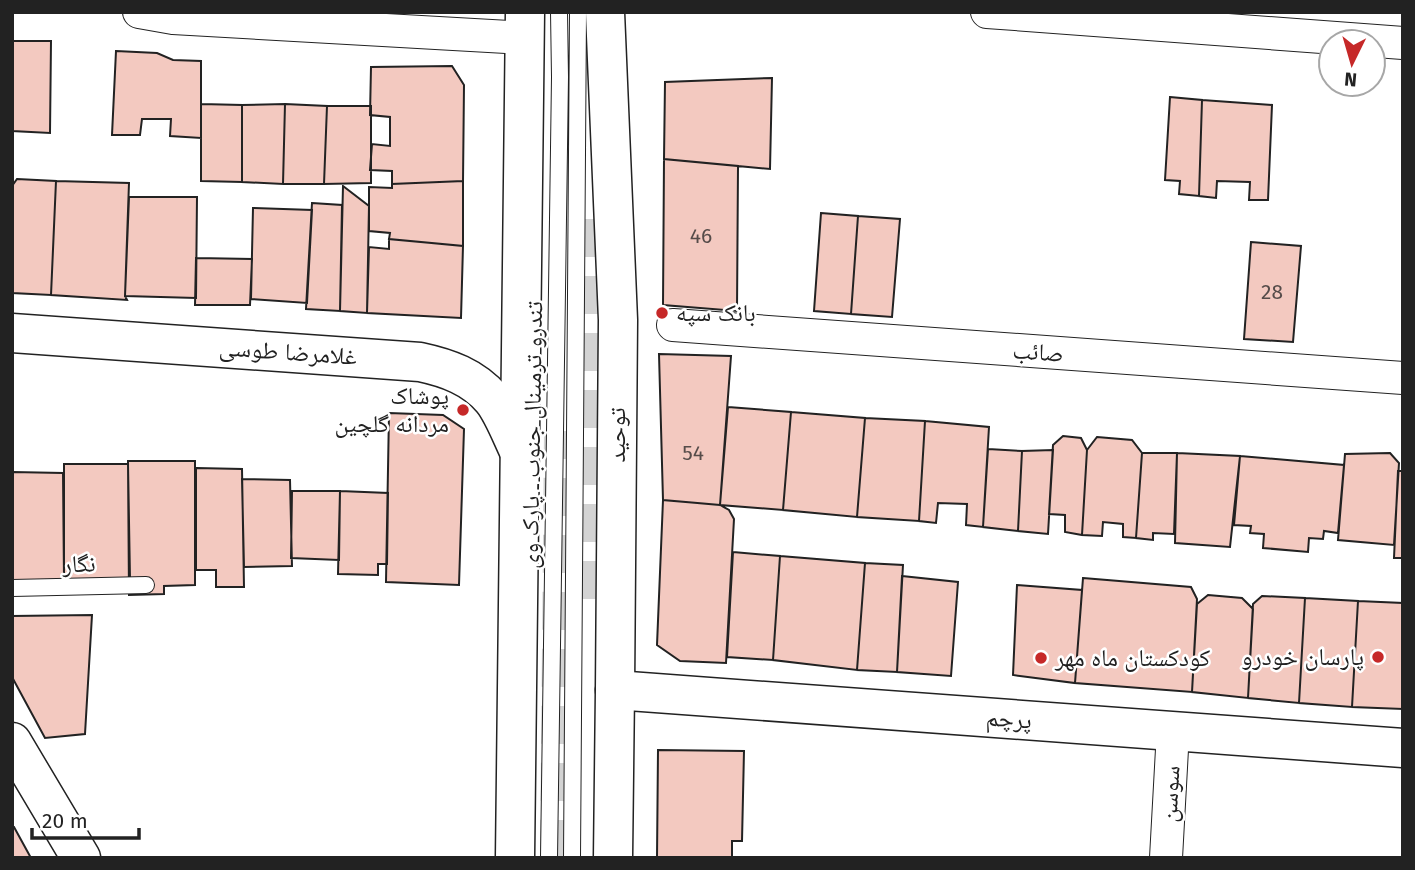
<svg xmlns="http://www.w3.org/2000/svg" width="1415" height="870" viewBox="0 0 1415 870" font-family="'Fira Sans','Noto Naskh Arabic',sans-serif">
	<rect width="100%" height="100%" fill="#fff"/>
	<path fill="#f3c9c0" stroke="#222" stroke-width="2" d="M12 41H51L50 133 12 131Z
		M116 51 157 53 173 60 201 61V138L170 136 171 119H142L140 135H112Z
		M452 66 464 85 463 181 392 184V171L370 170 372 144 390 146V117L370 115 371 67Z
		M772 78 770 169 664 159 665 82Z
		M1170 97 1202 100 1199 196 1179 194 1180 181 1165 180Z
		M1202 100 1272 105 1268 200H1249L1250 182 1217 181 1216 198 1199 196Z
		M201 104 242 105V182L201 181Z
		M285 104 283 184 242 182V105Z
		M285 104 327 106 324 184H283Z
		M327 106H371V183L324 184Z
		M664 159 738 166 737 311 663 305Z
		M17 179 56 181 51 295 12 293V186Z
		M56 181 129 183 125 296 127 300 51 295Z
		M463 181V246L389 239 390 233 369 231V187L392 188V184Z
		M343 186 369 206 367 313 340 311Z
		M129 197H197L196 298 125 296Z
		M312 203 342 205 340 311 306 309Z
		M253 208 312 210 307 303 251 299Z
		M821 213 858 216 851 314 814 311Z
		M858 216 900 219 892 317 851 314Z
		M389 239 463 246 461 318 367 313 369 247 389 249Z
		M1251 242 1301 246 1293 342 1244 339Z
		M196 258 252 259 250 305H195Z
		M659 354 731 356 720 505 663 500Z
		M728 407 791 412 783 510 720 505Z
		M791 412 865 418 857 517 783 510Z
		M389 413 443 415 464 429 459 585 386 582Z
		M865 418 925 421 919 521 857 517Z
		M925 421 989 427 983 527 966 525 967 504 938 503 936 523 919 521Z
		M1063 436 1081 438 1087 450 1082 535 1065 532V515L1049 514 1053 445Z
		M1097 437 1132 440 1142 453 1136 538 1123 537V524L1103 522 1102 536 1082 535 1087 450Z
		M988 449 1022 451 1018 531 983 527Z
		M1053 450 1048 534 1018 531 1022 451Z
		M1142 453H1177L1174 534 1153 533V540L1136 538Z
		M1177 453 1240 456 1230 547 1175 543Z
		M1390 453 1399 463 1394 545 1338 540 1345 454Z
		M1240 456 1344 465 1338 533 1324 531 1323 539 1309 538 1308 552 1263 548 1264 534 1250 533 1251 526 1234 525Z
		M128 461H195V585L164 586V594L129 595Z
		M64 464H128L130 579H64Z
		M196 468 242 469 244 587H216V570H196Z
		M1398 471H1403V558H1394Z
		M12 472 63 473 64 579 12 585Z
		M242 479 290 480 292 566 244 567Z
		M292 491H340L339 560 291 558Z
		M340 491 388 493 387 564H378V575L338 574Z
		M663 500 720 505 729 510 734 519 726 663 680 661 657 645Z
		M733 552 780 556 773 660 727 657Z
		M780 556 865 563 857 670 773 660Z
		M865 563 903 565 897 672 857 670Z
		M902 576 958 582 951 676 897 672Z
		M1083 578 1191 587 1197 599 1192 692 1075 683Z
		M1017 585 1082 590 1075 683 1013 675Z
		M1208 595 1242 598 1253 609 1248 698 1192 692 1197 604Z
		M1262 596 1305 598 1299 703 1248 698 1253 604Z
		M1305 598 1358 601 1352 707 1299 703Z
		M1358 601 1403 603V709L1352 707Z
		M92 615 85 734 45 738 12 677V616Z
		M658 750 744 751 742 841H732V858H657Z
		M12 827H14L31 858H12Z"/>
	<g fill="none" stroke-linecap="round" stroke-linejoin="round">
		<path stroke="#d3d3d3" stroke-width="38" stroke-dasharray="38 19" stroke-linecap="butt" d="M597 219V607
			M559 858 563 431"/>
		<g stroke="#222" stroke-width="18">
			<path id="lane" d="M12 588 146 585
				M549 858 560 77 559 12
				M572 858 578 12"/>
		</g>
		<g stroke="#222" stroke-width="34">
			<path id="street" d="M139 12 173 18 525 38
				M987 12 1403 43
				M673 325 1403 378
				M1166 858 1173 731"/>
		</g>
		<g stroke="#222" stroke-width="41">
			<path id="secondary" d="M12 333 420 362C448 368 473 377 492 399 503 412 512 437 520 453
				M615 690 1403 748
				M12 742 81 858"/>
		</g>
		<g stroke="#222" stroke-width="41">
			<path id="primary" d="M605 12 618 320 615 690 613 858
				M515 858 525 12"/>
		</g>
		<use href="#lane" stroke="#fff" stroke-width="16"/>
		<use href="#street" stroke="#fff" stroke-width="32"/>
		<use href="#secondary" stroke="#fff" stroke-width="38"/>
		<use href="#primary" stroke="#fff" stroke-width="38"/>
	</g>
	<g fill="#c62828" stroke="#fff" stroke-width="2.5">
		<circle cx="662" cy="313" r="7"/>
		<circle cx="463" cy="410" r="7"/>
		<circle cx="1378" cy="657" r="7"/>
		<circle cx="1041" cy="658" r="7"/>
	</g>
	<g text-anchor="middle" stroke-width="5" stroke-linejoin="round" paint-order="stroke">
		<g font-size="21" fill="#564c4a">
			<text x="701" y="243">46</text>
			<text x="1272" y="299">28</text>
			<text x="693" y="460">54</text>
		</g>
		<g font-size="24" fill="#222" stroke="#fff" text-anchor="start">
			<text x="676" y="321">بانک سپه</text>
			<text x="449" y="404" text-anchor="end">پوشاک<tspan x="449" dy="28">مردانه گلچین</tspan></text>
			<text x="1364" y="665" text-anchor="end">پارسان خودرو</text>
			<text x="1055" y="666">کودکستان ماه مهر</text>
		</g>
		<g font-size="24" fill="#222" stroke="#fff">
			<text transform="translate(288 352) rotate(4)" y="8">غلامرضا طوسی</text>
			<text transform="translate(1038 352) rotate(4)" y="8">صائب</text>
			<text transform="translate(532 435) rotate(-89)" y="8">تندرو ترمینال جنوب ـ پارک وی</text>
			<text transform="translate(617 435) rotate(-90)" y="8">توحید</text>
			<text transform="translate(79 564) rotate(-2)" y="8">نگار</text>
			<text transform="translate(1009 719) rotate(4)" y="8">پرچم</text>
			<text transform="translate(1170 794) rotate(-87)" y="8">سوسن</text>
		</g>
	</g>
	<rect width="1415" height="870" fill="none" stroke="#222222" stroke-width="28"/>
	<g transform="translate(1352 63) rotate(185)"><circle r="33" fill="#ffffff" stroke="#a7a7a7" stroke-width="2"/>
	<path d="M0-5L12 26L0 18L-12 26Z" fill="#c62828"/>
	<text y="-10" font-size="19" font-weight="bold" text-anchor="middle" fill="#222222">N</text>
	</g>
	<path d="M32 828v10h107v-10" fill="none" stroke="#222222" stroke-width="3.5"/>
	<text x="42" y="828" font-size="21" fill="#222222" stroke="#ffffff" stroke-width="5" paint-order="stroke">20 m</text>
</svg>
